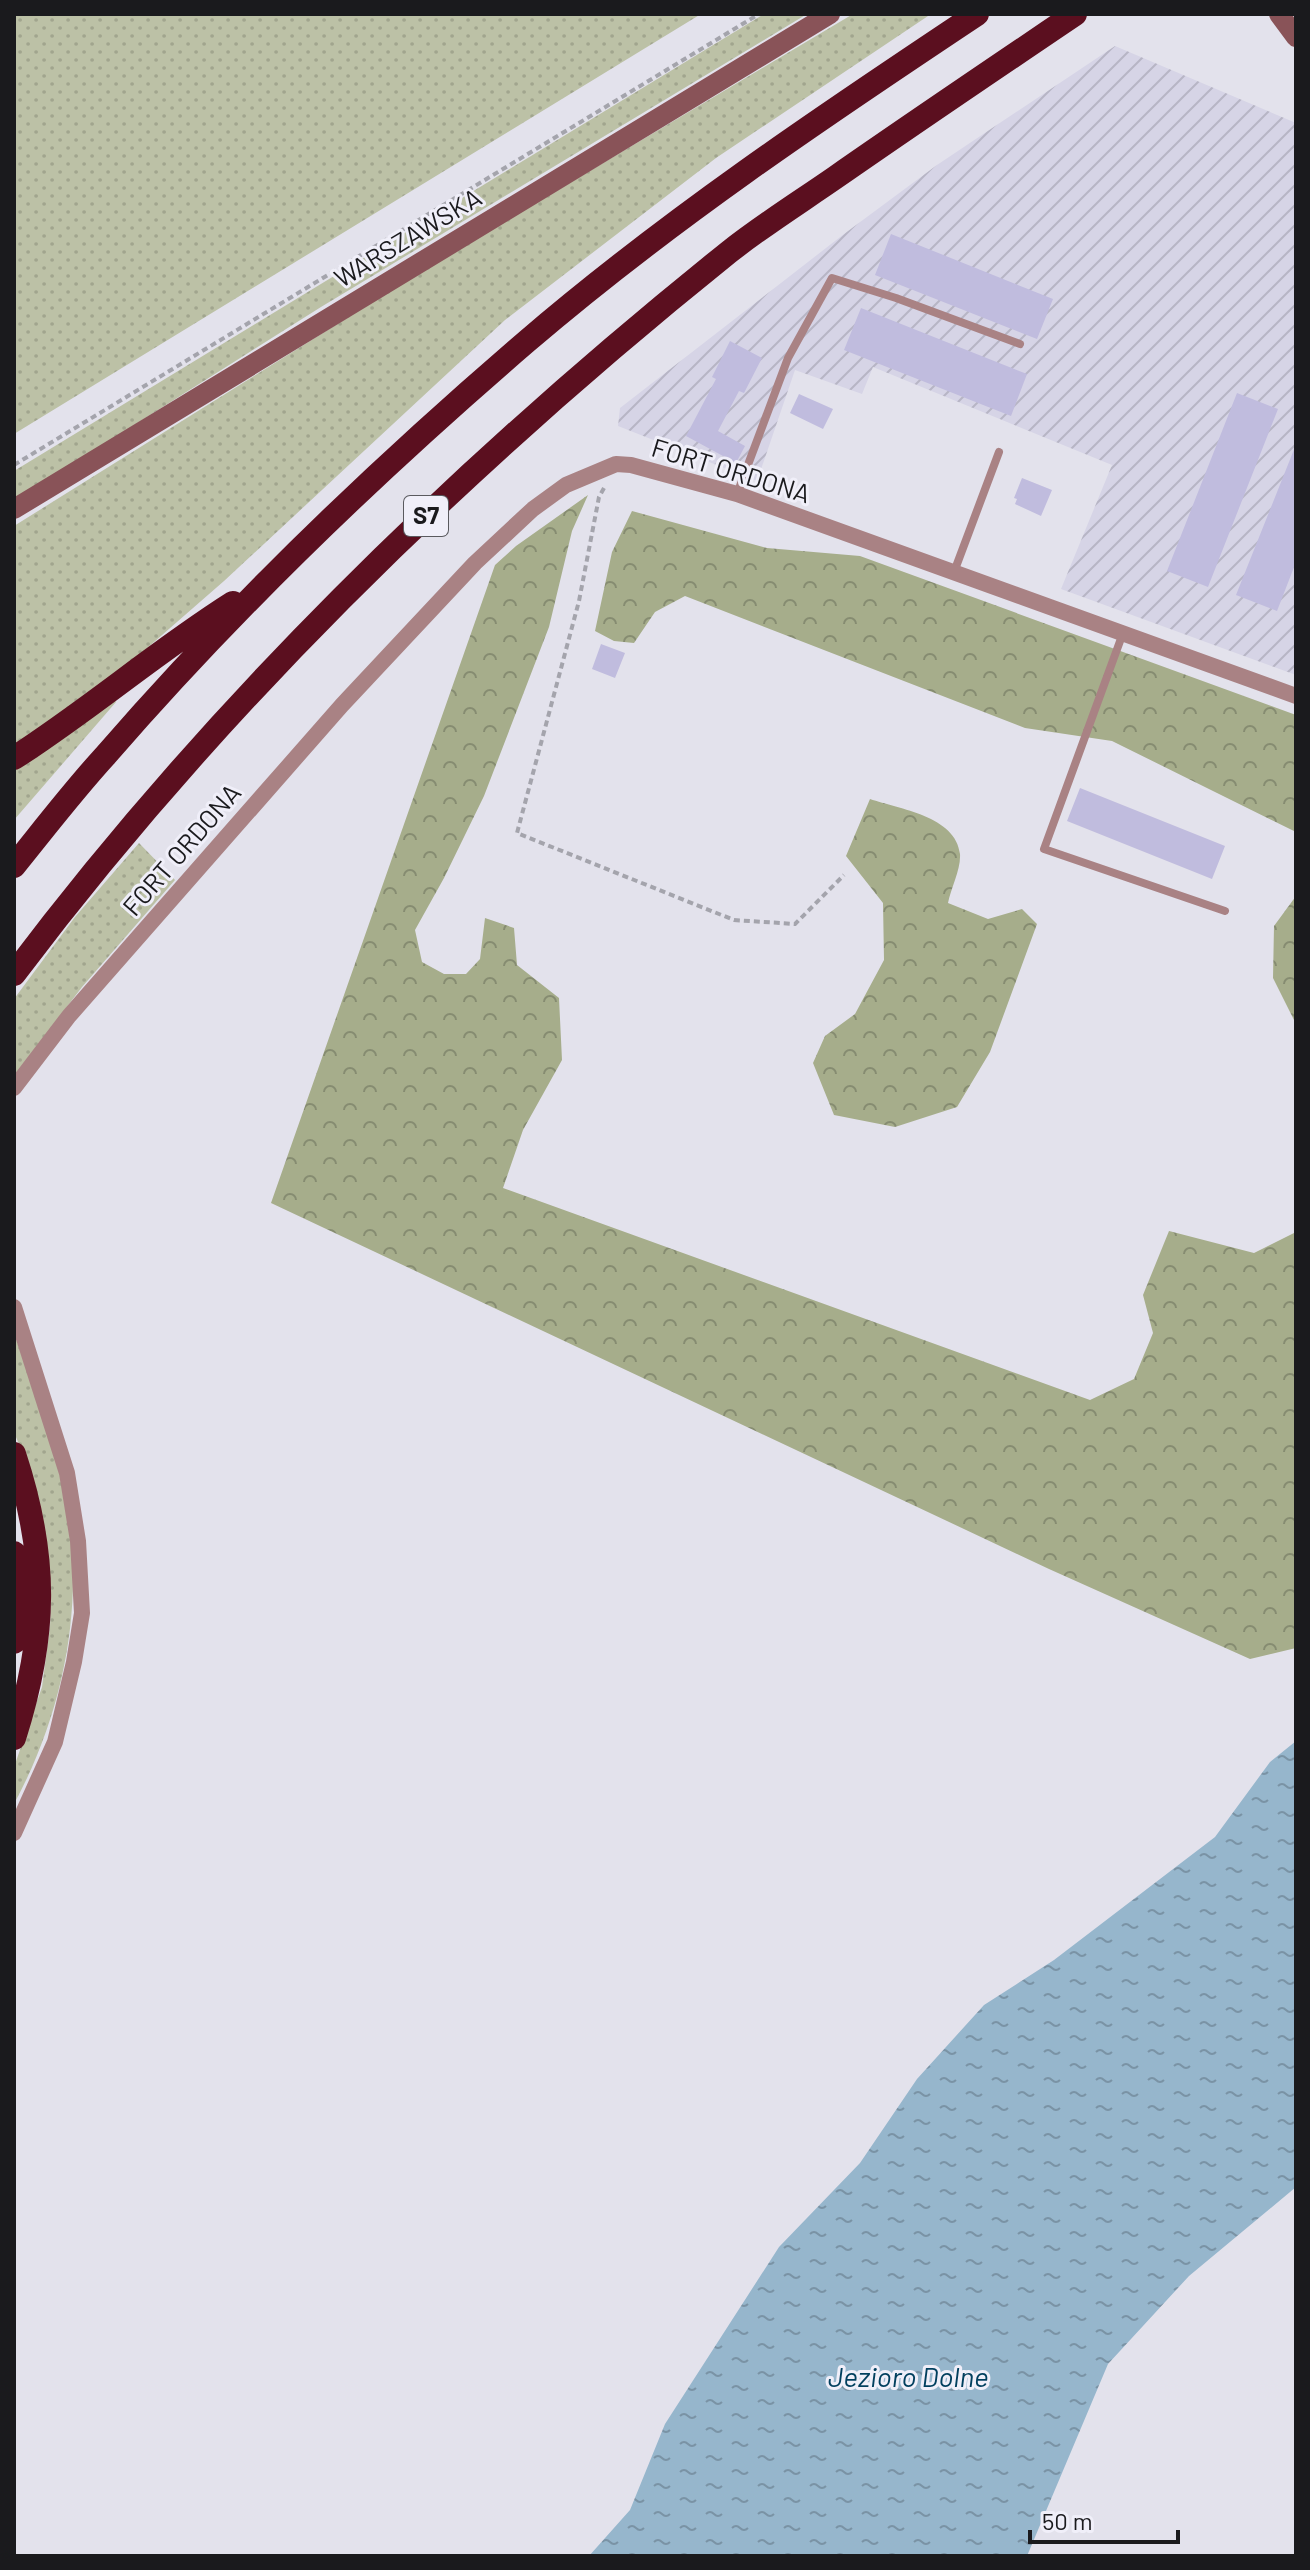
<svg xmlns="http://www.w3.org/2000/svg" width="1310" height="2570" viewBox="0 0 1310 2570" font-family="Barlow,sans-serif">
	<defs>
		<pattern id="industrial-furrows" width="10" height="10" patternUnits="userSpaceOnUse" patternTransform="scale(2)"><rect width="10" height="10" fill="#d6d4e6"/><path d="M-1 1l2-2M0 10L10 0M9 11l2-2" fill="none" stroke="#b7b5c5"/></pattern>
		<pattern id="grass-dots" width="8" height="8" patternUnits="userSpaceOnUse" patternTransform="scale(2)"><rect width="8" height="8" fill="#bcc1a6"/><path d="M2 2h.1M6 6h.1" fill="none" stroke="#a1a58e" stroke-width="1.8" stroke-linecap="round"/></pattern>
		<pattern id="forest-crowns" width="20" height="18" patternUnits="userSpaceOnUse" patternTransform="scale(2)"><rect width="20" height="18" fill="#a6ad8b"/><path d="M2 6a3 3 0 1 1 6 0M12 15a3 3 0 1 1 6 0" fill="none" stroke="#868c71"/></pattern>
		<pattern id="water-ripples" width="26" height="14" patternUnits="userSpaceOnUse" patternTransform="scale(2)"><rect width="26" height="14" fill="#96b6cc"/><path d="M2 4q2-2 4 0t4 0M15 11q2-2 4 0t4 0" fill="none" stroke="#7a93a5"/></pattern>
	</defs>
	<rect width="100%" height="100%" fill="#e3e2ec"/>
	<path fill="url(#industrial-furrows)" d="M1115 46 1296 123V675L1061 589 1112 465 873 367 862 394 795 370 757 481 618 426 620 408 844 234 937 165Z"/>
	<path fill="url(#grass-dots)" d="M14 14H701L14 434Z
		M764 14H807L321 307 14 501V471Z
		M853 14H931L716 158 505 320 224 581 138 656 14 746V526L427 268Z
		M114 699 116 702 14 820V768Z
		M139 843 175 880 82 987 14 1076V999L75 917Z
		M14 1333C29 1377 45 1421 58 1466 90 1579 69 1702 14 1804V1767L42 1687 50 1627 51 1594 44 1525 26 1462 14 1432Z"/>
	<path fill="url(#forest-crowns)" d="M588 495 572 531 549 627 484 796 444 878 415 930 422 962 444 974H466L480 959 485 918 514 928 517 965 559 998 562 1060 523 1130 503 1188 1090 1400 1134 1379 1153 1333 1143 1295 1169 1231 1254 1253 1296 1232V1648L1250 1659 1049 1569 271 1203 495 565 516 546Z
		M632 511 767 548 860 556 1296 715V832L1112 741 1025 728 685 596 655 612 634 643 614 641 595 631 612 552Z
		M870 799C899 809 956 816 960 854 961 869 951 888 948 903L988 919 1022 909 1037 924 990 1052 957 1107 895 1127 834 1115 813 1063 825 1036 855 1014 884 960 883 903 846 856Z
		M1296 896V1024L1273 978 1274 926Z"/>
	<path fill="url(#water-ripples)" d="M1296 1741V2187L1189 2276 1108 2364 1027 2556H589L630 2510 665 2424 779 2247 860 2163 917 2079 984 2005 1054 1960 1215 1837 1270 1762Z"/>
	<path fill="#c0bcde" d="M891 234 1053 299 1037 339 875 275Z
		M861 308 1027 374 1011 416 844 350Z
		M730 341 762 358 744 393 739 391 718 431 745 446 736 463 686 436 716 379 712 377Z
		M1237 393 1278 409 1208 587 1167 571Z
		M799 394 833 409 823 429 790 413Z
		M1295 447 1296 562 1277 611 1236 595Z
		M1022 478 1052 490 1041 516 1015 504 1017 499 1014 498Z
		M601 644 625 653 615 678 592 669Z
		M1080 788 1225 846 1212 879 1067 821Z"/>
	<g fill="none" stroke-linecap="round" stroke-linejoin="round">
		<path stroke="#a4a4ac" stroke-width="4" stroke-dasharray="6 4" stroke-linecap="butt" d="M14 465 759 14
			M604 488 599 497 579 601 517 833 734 920 795 924 844 875"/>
		<path stroke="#a98284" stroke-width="8" d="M737 494 788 358 832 278 896 298 1020 344
			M954 572 999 452
			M1123 633 1044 849 1225 911"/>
		<path stroke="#a98284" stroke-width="16" d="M14 1088 69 1016 342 705 475 563 533 509 566 485 616 464 631 465 737 494 1296 696
			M14 1307 67 1473 78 1541 82 1613 74 1662 55 1742 14 1833"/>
		<path stroke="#895358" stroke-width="20" d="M1279 14 1296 37
			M14 509 830 14"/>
		<path stroke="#5b0f1f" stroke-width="24" d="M14 758C89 710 157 651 233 603
			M14 866C44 829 73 791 105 756 234 607 377 470 526 342 667 221 822 117 977 14
			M14 974C218 703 465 464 729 252 763 225 800 202 836 177 915 122 995 68 1075 14
			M14 1454C48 1557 47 1635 14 1738
			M14 1553 17 1601 14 1642"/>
	</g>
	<g text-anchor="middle" stroke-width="6" stroke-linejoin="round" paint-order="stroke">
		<rect fill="#f0eff9" stroke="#5a5a5f" stroke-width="2" x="404" y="496" width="44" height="40" rx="6"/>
		<g font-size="24" font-weight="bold" fill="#1a1a1d">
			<text x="426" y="524">S7</text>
		</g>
		<g font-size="26" fill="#1a1a1d" stroke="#f0eff9">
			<text transform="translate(408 238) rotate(-31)" y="9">WARSZAWSKA</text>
			<text transform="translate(731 471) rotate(17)" y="9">FORT ORDONA</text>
			<text transform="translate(182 850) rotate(-49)" y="9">FORT ORDONA</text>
		</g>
		<g font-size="28" font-style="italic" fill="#013f5e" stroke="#f0eff9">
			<text x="908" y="2387">Jezioro Dolne</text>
		</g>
	</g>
	<rect width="1310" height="2570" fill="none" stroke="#1a1a1d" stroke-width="32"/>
	<path d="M1030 2530v12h148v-12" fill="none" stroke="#1a1a1d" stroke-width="4"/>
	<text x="1042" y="2530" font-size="24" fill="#1a1a1d" stroke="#f0eff9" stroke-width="6" paint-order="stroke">50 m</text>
</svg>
